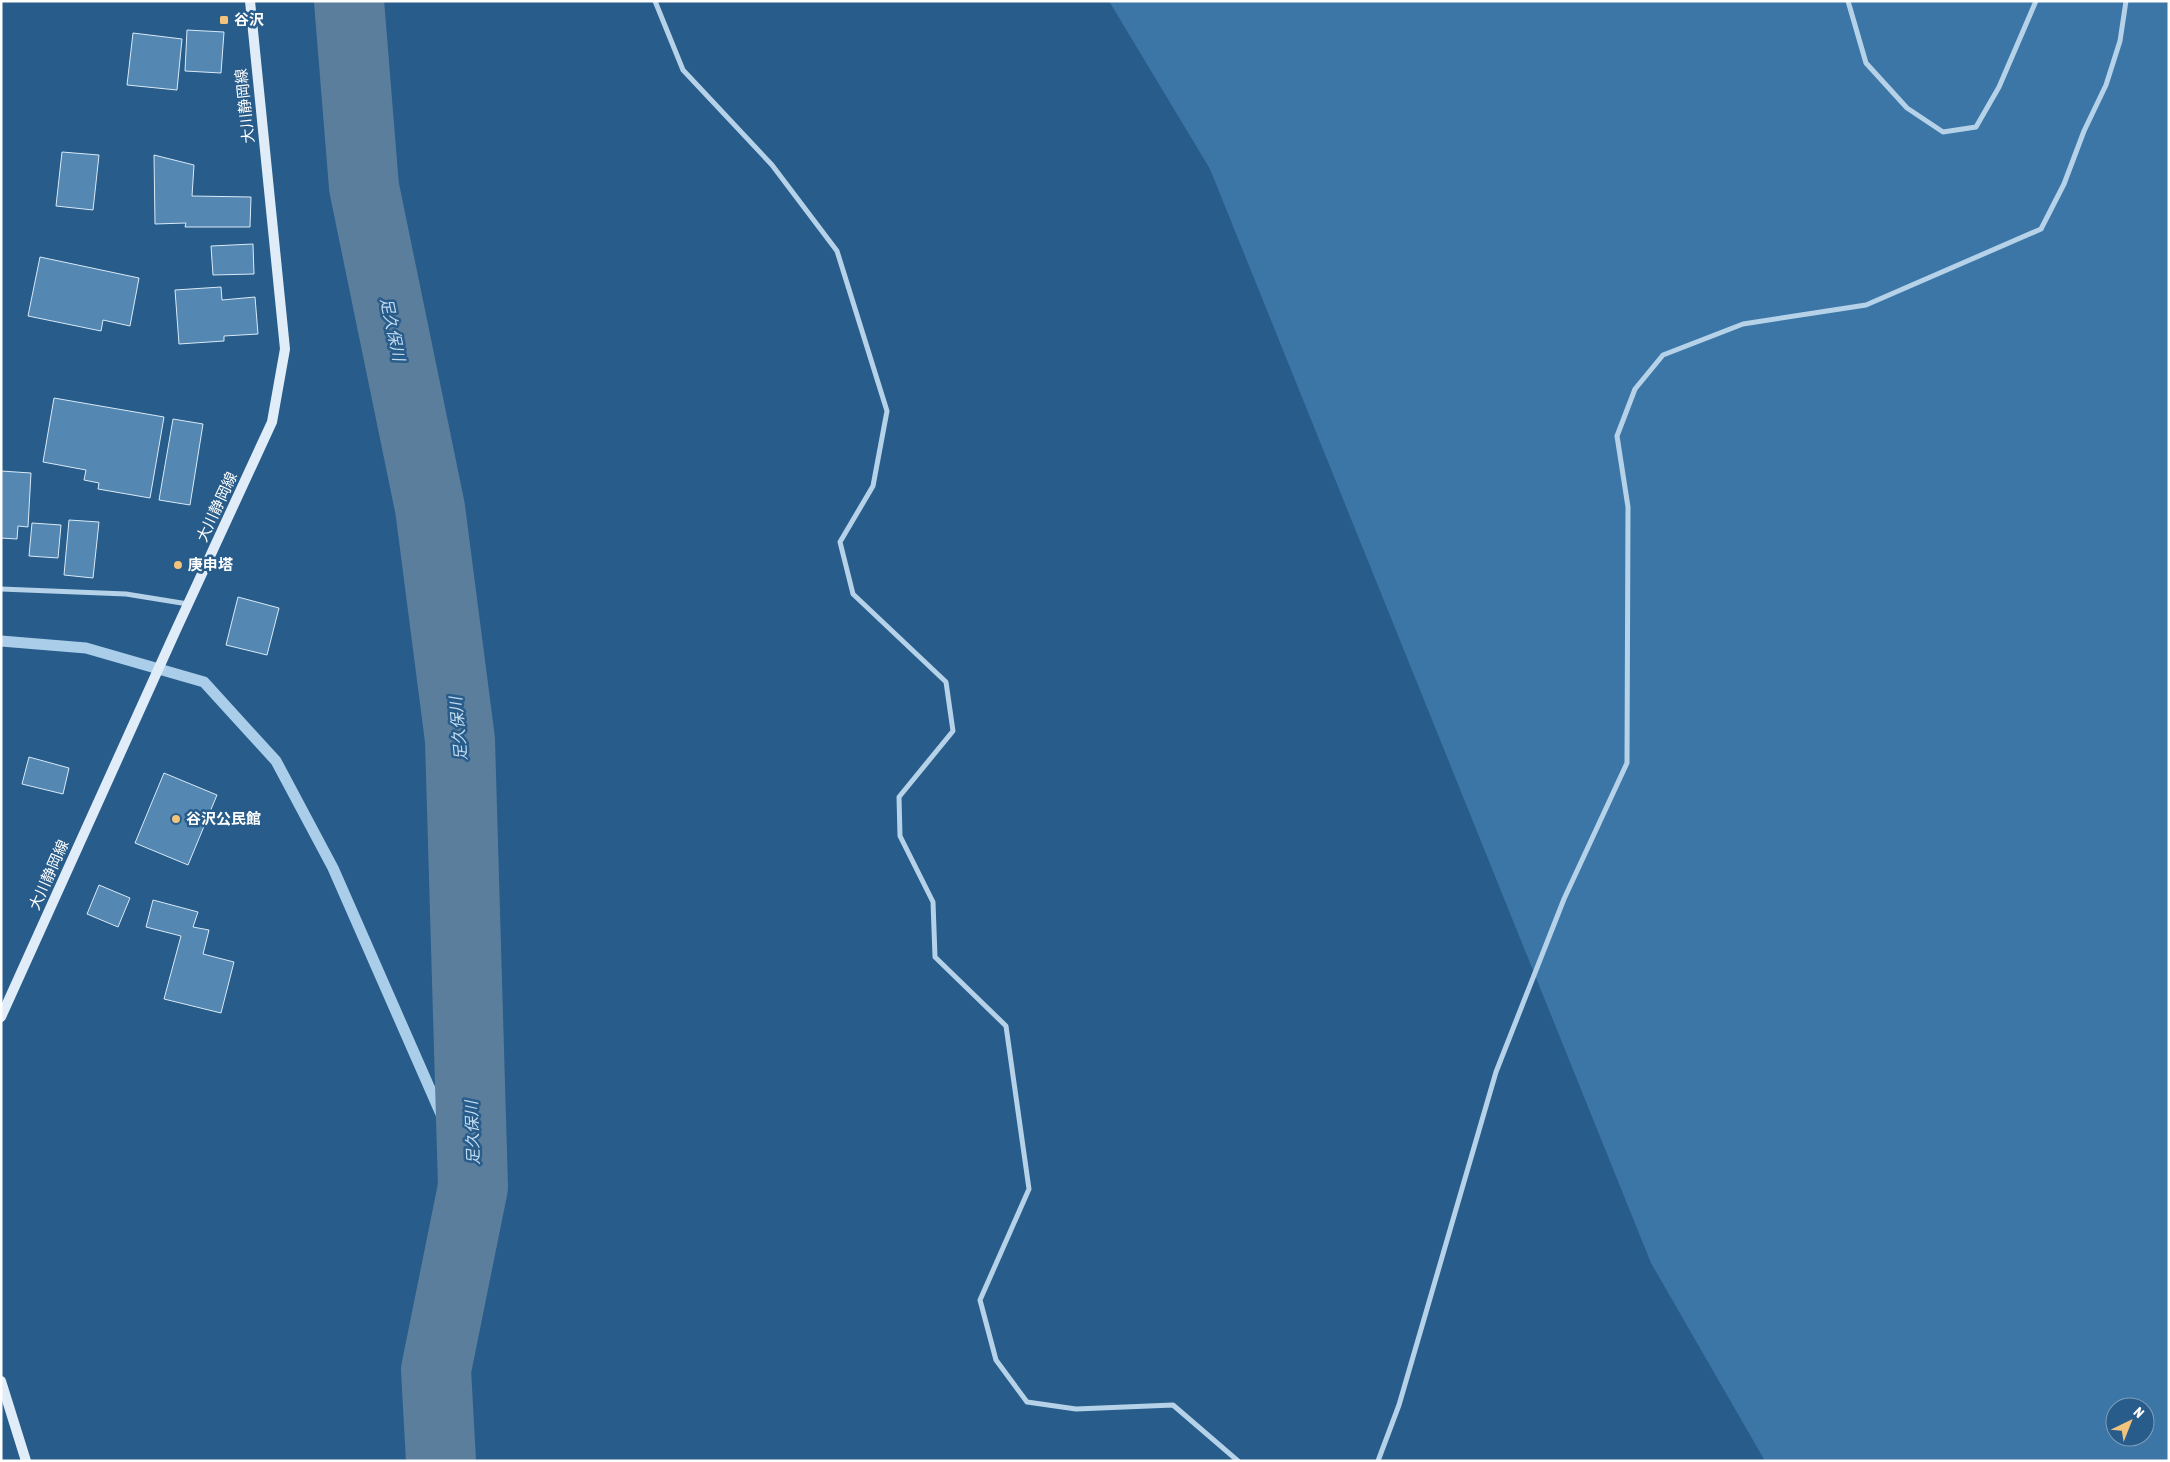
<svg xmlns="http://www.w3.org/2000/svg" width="2170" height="1462" viewBox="0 0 2170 1462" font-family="'Asap Condensed','Noto Sans JP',sans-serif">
	<rect width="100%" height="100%" fill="#285c8a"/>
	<path fill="#3c76a6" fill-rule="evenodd" d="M1109 1H2169V1461H1765L1651 1263 1210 169ZM2115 1407H2145V1437H2115Z"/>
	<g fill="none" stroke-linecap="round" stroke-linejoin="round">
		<path stroke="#aaceea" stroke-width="11" d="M1 641 86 648 204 682 276 761 333 868 473 1187"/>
		<path stroke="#5b7e9d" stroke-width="70" d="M349 1 364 187 430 508 460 740 473 1187 436 1370 441 1461"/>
	</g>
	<path fill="#5487b2" stroke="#d9eaf7" d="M187 30 224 32 221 73 185 71Z
		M133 33 182 39 177 90 127 85Z
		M62 152 99 155 93 210 56 206Z
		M154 155 194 165 192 196 251 197 250 227H185L186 223 155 224Z
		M253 244 254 274 213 275 211 246Z
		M40 257 139 278 130 326 103 320 101 331 28 316Z
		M221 287 222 300 255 297 258 334 224 336V341L179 344 175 290Z
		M54 398 164 417 150 498 98 489 99 483 84 480 86 470 43 462Z
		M173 419 203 424 190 505 159 500Z
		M1 471 31 473 28 527 18 526 17 539 1 538Z
		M69 520 99 522 93 578 64 575Z
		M32 523 61 525 58 558 29 556Z
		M238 597 279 608 267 655 226 645Z
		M29 757 69 768 63 794 22 784Z
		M164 773 217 795 188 865 135 843Z
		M99 885 130 898 118 927 87 914Z
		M153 900 198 912 193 927 209 930 203 954 234 962 221 1013 164 999 181 936 146 927Z"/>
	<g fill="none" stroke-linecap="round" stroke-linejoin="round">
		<path stroke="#b5d2e9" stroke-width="5" d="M655 1 683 70 772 165 837 251 887 411 873 486 840 542 853 594 946 682 953 731 899 797 900 836 933 902 935 957 1006 1026 1029 1189 980 1300 996 1360 1027 1402 1076 1409 1173 1405 1238 1461
			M1848 1 1866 63 1907 108 1943 132 1976 127 1999 87 2036 1
			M1 589 126 594 188 604
			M1378 1461 1399 1405 1496 1072 1564 899 1627 763 1628 507 1617 436 1635 389 1663 355 1743 324 1866 305 2041 229 2064 184 2084 131 2106 85 2120 41 2126 1"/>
		<path stroke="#e0edf8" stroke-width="10" d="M1 1017 176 630 272 422 285 349 250 1
			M1 1381 26 1461"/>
	</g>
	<g fill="#f1c37b" stroke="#285c8a" stroke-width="2">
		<rect x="219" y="15" width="10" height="10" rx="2.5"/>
		<circle cx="178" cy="565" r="5"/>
		<circle cx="176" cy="819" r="5"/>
	</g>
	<g text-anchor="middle" stroke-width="5" stroke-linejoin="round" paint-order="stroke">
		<g font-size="15" font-weight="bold" fill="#fff" stroke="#285c8a" text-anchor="start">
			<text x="234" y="25">谷沢</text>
			<text x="188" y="570">庚申塔</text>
			<text x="186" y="824">谷沢公民館</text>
		</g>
		<g font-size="15" fill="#fff" stroke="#285c8a">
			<text transform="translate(245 106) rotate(-96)" y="5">大川静岡線</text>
			<text transform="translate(217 507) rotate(-65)" y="5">大川静岡線</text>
			<text transform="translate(49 875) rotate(-66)" y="5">大川静岡線</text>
		</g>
		<g font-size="16" font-style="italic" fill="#c1dbf0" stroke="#285c8a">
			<text transform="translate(393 329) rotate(78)" y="6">足久保川</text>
			<text transform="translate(458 729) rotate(-95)" y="6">足久保川</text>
			<text transform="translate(472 1133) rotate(-92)" y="6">足久保川</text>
		</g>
	</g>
	<rect width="2170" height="1462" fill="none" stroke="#ffffff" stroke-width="5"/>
	<g transform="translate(2130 1422) rotate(43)"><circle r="24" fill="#285c8a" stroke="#7e9db9"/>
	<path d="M0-4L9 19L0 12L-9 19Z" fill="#f1c37b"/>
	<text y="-8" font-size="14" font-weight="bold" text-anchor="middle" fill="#ffffff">N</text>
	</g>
</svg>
